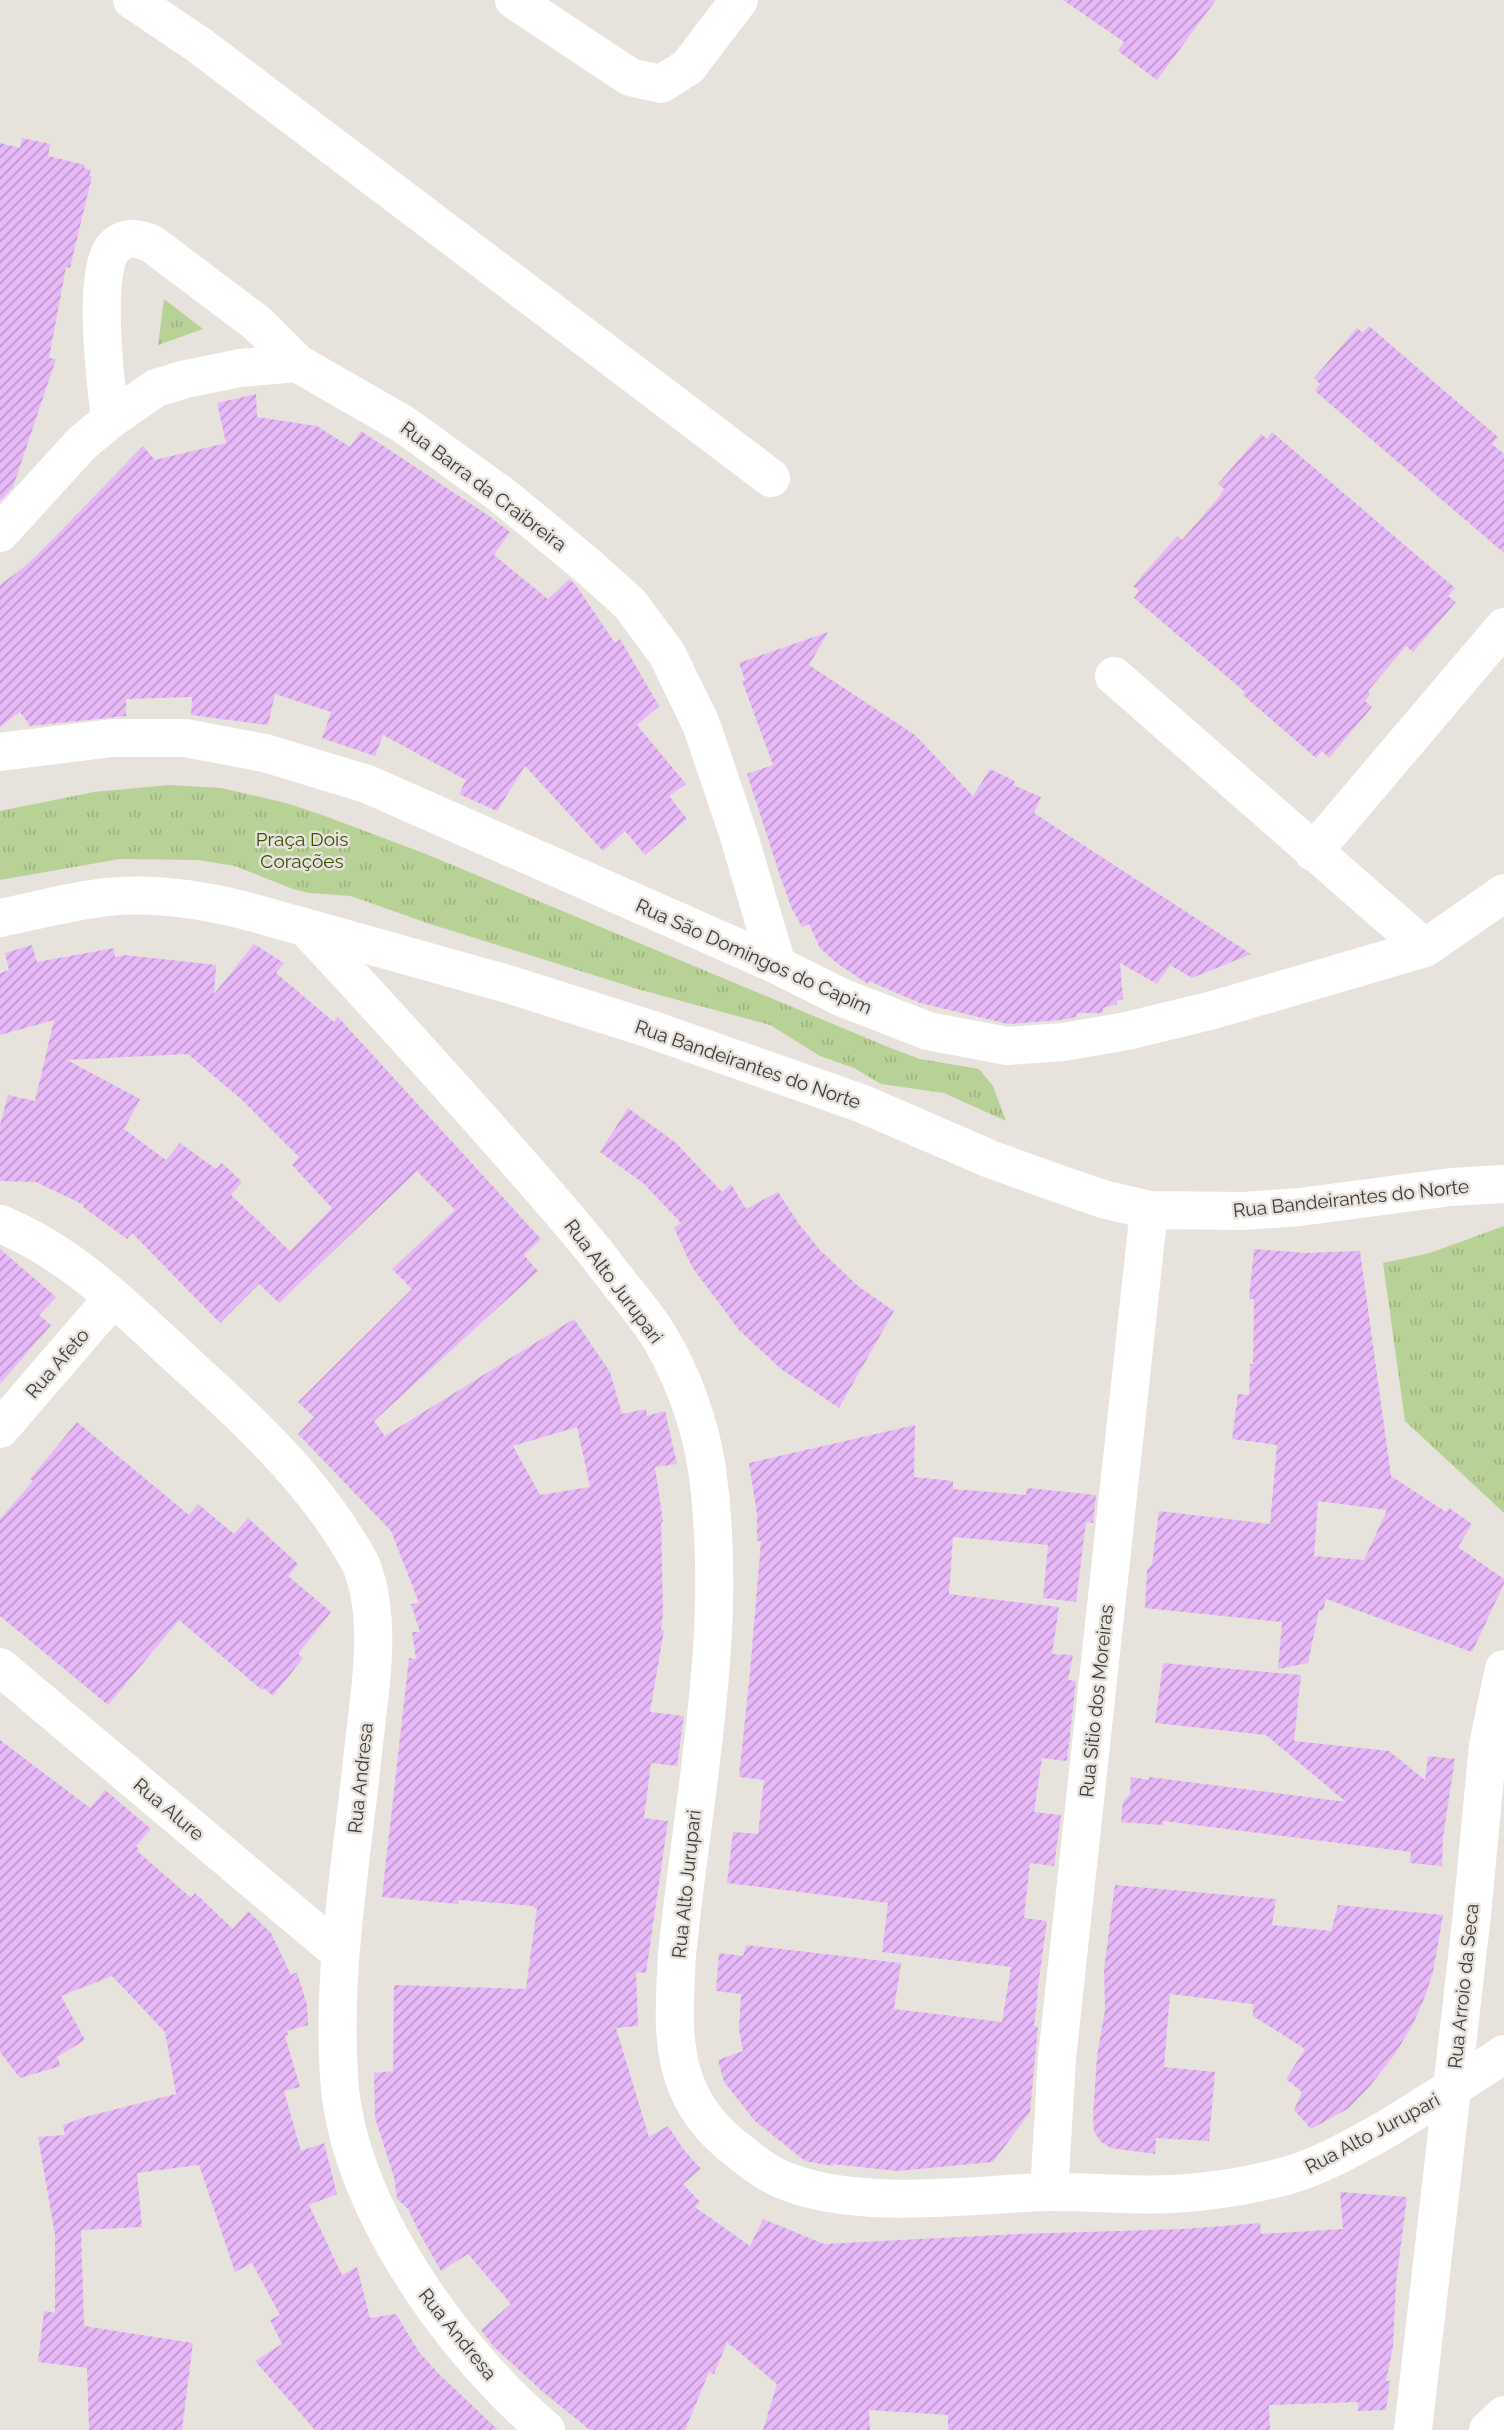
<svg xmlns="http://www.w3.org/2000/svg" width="1504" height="2430" viewBox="0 0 1504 2430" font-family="Raleway,sans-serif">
	<defs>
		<pattern id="grass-tufts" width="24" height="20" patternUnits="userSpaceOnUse" patternTransform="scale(1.75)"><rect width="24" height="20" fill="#b8d197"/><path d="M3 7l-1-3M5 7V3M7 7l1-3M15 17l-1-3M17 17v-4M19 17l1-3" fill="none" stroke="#9fb483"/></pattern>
		<pattern id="building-hatch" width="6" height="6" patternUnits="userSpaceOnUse" patternTransform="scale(1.75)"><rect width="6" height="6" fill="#e7b9f8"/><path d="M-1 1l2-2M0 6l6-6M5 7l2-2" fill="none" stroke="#bd98ca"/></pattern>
	</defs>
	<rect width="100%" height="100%" fill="#e8e2dd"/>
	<path fill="url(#grass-tufts)" d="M164 299 203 329 158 345Z
		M169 785 221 788 286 803 325 816 426 854 888 1047 920 1059 979 1069 993 1086 1006 1121 944 1093 881 1084 854 1068 820 1056 770 1025 641 990 427 923 351 896 309 893 293 889 235 866 198 860 120 859 0 880V811L94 792Z
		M1504 1226V1513L1405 1421 1383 1263 1430 1253Z"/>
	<path fill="url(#building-hatch)" fill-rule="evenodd" d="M1063 0H1216L1157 80 1118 51 1124 42Z
		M22 138 50 144 48 156 85 165 84 168 91 170 89 176H92L70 268 66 267 49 358 56 359 13 487 0 501V143L20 148Z
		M1369 326 1498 437 1492 444 1504 454V553L1315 391 1320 384 1314 378 1357 328 1363 333Z
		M256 394 257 417 317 426 350 447 361 431 489 516 510 532 494 555 548 599 569 579 575 584 615 643 620 639 659 706 637 725 686 784 669 796 687 819 645 855 625 831 603 851 525 766 497 811 459 794 466 780 383 735 375 756 322 738 331 712 275 694 268 725 191 715 192 697 126 699V716L30 726 20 712 0 727V585L24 567 46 546 143 446 155 460 226 443 217 403Z
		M1272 432 1455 588 1448 596 1456 602 1413 652 1406 646 1368 691 1370 694 1365 701 1372 707 1329 758 1322 751 1316 758 1243 695 1245 692 1134 598 1139 591 1133 586 1177 536 1182 540 1219 497 1224 489 1218 484 1261 434 1267 439Z
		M828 632 809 665 915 735 973 796 990 769 1015 781 1013 785 1041 797 1034 813 1251 954 1192 978 1170 965 1157 984 1120 963 1123 999 1117 1001V1004L1103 1008V1013H1077V1017L1060 1020 1008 1024 920 1003 869 981 868 984 838 964 820 948 809 924 802 927 792 909 781 879 747 774 773 765 742 681 745 680 739 663Z
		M254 944 284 963 276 973 334 1022 338 1017 541 1239 524 1255 538 1271 374 1421 385 1436 574 1319 610 1372 622 1414 646 1409 647 1416 665 1411 677 1464 655 1467 663 1522H661L663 1613 661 1630H664L650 1712 684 1716 677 1766 651 1763 644 1818 668 1821 646 1973 636 1972 638 2026 616 2028 649 2137 668 2126 684 2150 701 2169 683 2184 700 2202 695 2207 750 2246 763 2219 824 2244 1019 2234 1184 2229 1260 2223 1261 2234 1343 2229 1340 2192 1407 2197 1396 2283 1393 2347 1386 2381H1390L1386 2410 1358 2411V2402L1269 2405 1270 2430H948V2415L869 2410 870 2430H763L777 2384 727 2342 714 2374 709 2372 685 2430H590L543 2392 494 2347 481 2330 511 2304 468 2254 441 2271 420 2234 408 2209 397 2199 394 2177 375 2118 374 2073 393 2071 394 1985 526 1989 537 1908H533L534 1906 459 1900 458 1904 382 1897 409 1658 416 1659 412 1632H420L411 1604 419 1603 391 1531 298 1434 314 1417 298 1402 412 1289 392 1269 455 1210 417 1171 279 1303 259 1284 220 1323 132 1233 127 1239 83 1207 84 1205 36 1182 0 1181V1125L8 1095 35 1101 54 1020 0 1035V973L9 970 5 953 32 945 37 962 114 948 115 957 124 955 216 965 214 994ZM188 1054 242 1100 299 1157 292 1165 332 1208 290 1251 231 1195 242 1182 222 1163 216 1169 180 1143 166 1160 124 1129 140 1099 67 1060ZM577 1427 590 1487 540 1495 513 1446Z
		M628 1108 676 1143 722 1192 731 1184 746 1209 778 1192 799 1224 820 1250 858 1286 894 1311 839 1408 781 1369 739 1330 692 1267 674 1228 681 1223 643 1183 600 1152Z
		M0 1249 56 1297 39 1315 51 1325 0 1384Z
		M1254 1249 1306 1253 1360 1251 1391 1476 1446 1512 1449 1508 1472 1524 1458 1547 1504 1579V1584L1472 1652 1326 1599 1323 1611 1319 1610 1308 1663 1278 1669 1282 1622 1145 1608 1147 1570 1152 1564 1159 1511 1270 1524 1277 1445 1232 1439 1238 1394 1249 1395 1250 1364H1253L1254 1299H1249ZM1318 1501 1387 1510 1364 1560 1314 1556Z
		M77 1422 189 1515 198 1504 234 1534 248 1518 298 1564 288 1576 331 1612 298 1654 303 1658 273 1696 264 1688 262 1690 179 1620 108 1705 0 1616V1519L33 1481 30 1479Z
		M915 1425 914 1477 953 1481V1489L1026 1495 1027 1488 1096 1495 1093 1523 1086 1522 1076 1602 1043 1598 1048 1545 953 1537 949 1594 1059 1607 1052 1654 1073 1655 1068 1680 1076 1681 1067 1761 1042 1758 1034 1812 1061 1815 1054 1866 1030 1863 1024 1918 1047 1921 1037 1993 1038 1992 1034 2026 1038 2027 1030 2112 993 2162 897 2171 833 2164V2166L805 2161 755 2121 724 2082 718 2060 743 2051 739 2030 741 1994 716 1991 719 1953 743 1956 746 1945 901 1963 894 2009 1002 2022 1011 1967 882 1952 888 1903 727 1883 733 1832 758 1834 764 1780 739 1777 750 1672 761 1541H757V1514L749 1463Z
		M1163 1663 1301 1675 1294 1741 1389 1751 1425 1780 1428 1756 1455 1759 1443 1837 1442 1866 1410 1863 1411 1852 1163 1821V1825L1121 1822 1123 1802 1130 1794 1131 1777 1149 1780V1777L1346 1802 1266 1735 1155 1723Z
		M0 1740 90 1808 105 1790 151 1829 136 1846 139 1849 137 1851 191 1898 195 1893 233 1929 248 1911 271 1933 291 1975 297 1972 307 2005 308 2025 287 2031 288 2035 285 2036 300 2087 284 2091 301 2151 324 2143 337 2194 309 2205 342 2275 357 2267 370 2318 396 2314 419 2352 440 2375 498 2430H315L255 2361 282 2344 270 2320 280 2315 252 2263 235 2272 199 2165 137 2173 142 2227 81 2230 84 2326 193 2343 182 2430H89L87 2368 38 2362 44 2311 55 2313V2235L38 2137 65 2135 63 2125 85 2117 176 2094 165 2032 112 1976 61 1996 85 2040 57 2057 61 2066 20 2078 0 2052Z
		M1115 1885 1276 1899 1272 1925 1331 1931 1338 1905 1443 1915 1433 1972 1426 1994 1413 2024 1395 2054 1369 2087 1349 2108 1311 2129 1294 2110 1302 2092 1286 2079 1305 2049 1253 2016V2004L1170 1994 1164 2067 1215 2072 1209 2141 1156 2138 1155 2154 1111 2148 1101 2142 1094 2132 1093 2116 1097 2056 1105 2010 1104 1969Z"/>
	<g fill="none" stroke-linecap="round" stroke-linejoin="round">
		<path stroke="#fff" stroke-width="38" d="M132 0 199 45 771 478
			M514 0 630 77 661 84 688 67 739 0
			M110 420C106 386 92 273 113 248 125 235 138 238 152 244L257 323 297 363
			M0 533 82 443 110 420 156 388 186 379 240 368 297 363 403 424 503 496 589 567 630 604 667 654 701 724 738 833 777 965
			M1114 676 1425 948
			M0 752 112 738H185L265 753 367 784 777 965 843 998 928 1031 1007 1046 1063 1042 1127 1031 1213 1010 1425 948 1504 893
			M1313 852 1504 627
			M0 918C35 911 71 901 107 897 153 892 199 899 243 910L511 985 650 1029 863 1104 990 1159 1048 1180 1103 1199 1149 1210 1244 1211 1300 1207 1451 1187 1504 1184
			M306 928C365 991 423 1055 480 1119 522 1166 564 1213 603 1262 619 1284 638 1305 653 1327 680 1367 700 1422 707 1469 730 1631 693 1794 677 1955 675 1994 671 2038 683 2076 693 2107 713 2132 739 2151 753 2163 771 2176 788 2182 863 2210 966 2195 1045 2192 1088 2191 1130 2196 1173 2194 1209 2192 1247 2186 1282 2177 1320 2167 1354 2147 1388 2128 1427 2104 1466 2080 1504 2054
			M0 1224C77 1255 134 1317 194 1371 248 1420 305 1474 344 1536 350 1546 358 1557 362 1567 384 1626 368 1700 362 1761 351 1866 332 1970 339 2077 347 2204 451 2349 546 2430
			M0 1429 113 1298
			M0 1667 339 1952
			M1049 2192 1057 2058 1149 1210
			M1413 2430 1472 1914 1488 1745 1504 1669
			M1488 2430 1504 2415"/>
	</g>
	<g text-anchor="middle" stroke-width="5" stroke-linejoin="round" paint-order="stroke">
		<g font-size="19" fill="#3e3c3a" stroke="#e8e2dd">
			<text transform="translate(484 486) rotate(37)" y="7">Rua Barra da Craibreira</text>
			<text transform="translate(754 956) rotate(24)" y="7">Rua São Domingos do Capim</text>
			<text transform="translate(748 1064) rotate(19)" y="7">Rua Bandeirantes do Norte</text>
			<text transform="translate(1351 1198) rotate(-6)" y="7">Rua Bandeirantes do Norte</text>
			<text transform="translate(614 1281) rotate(53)" y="7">Rua Alto Jurupari</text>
			<text transform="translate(57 1363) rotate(-49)" y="7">Rua Afeto</text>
			<text transform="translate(1096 1701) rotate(-84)" y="7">Rua Sítio dos Moreiras</text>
			<text transform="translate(360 1778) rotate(-84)" y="7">Rua Andresa</text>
			<text transform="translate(169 1809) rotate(40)" y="7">Rua Alure</text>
			<text transform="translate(686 1884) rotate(-84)" y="7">Rua Alto Jurupari</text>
			<text transform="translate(1463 1986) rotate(-84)" y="7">Rua Arroio da Seca</text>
			<text transform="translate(1372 2133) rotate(-28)" y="7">Rua Alto Jurupari</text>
			<text transform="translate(458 2334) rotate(51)" y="7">Rua Andresa</text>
		</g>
		<g font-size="19" fill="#395101" stroke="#e8e2dd">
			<text x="302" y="846">Praça Dois<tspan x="302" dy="22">Corações</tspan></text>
		</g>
	</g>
</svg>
